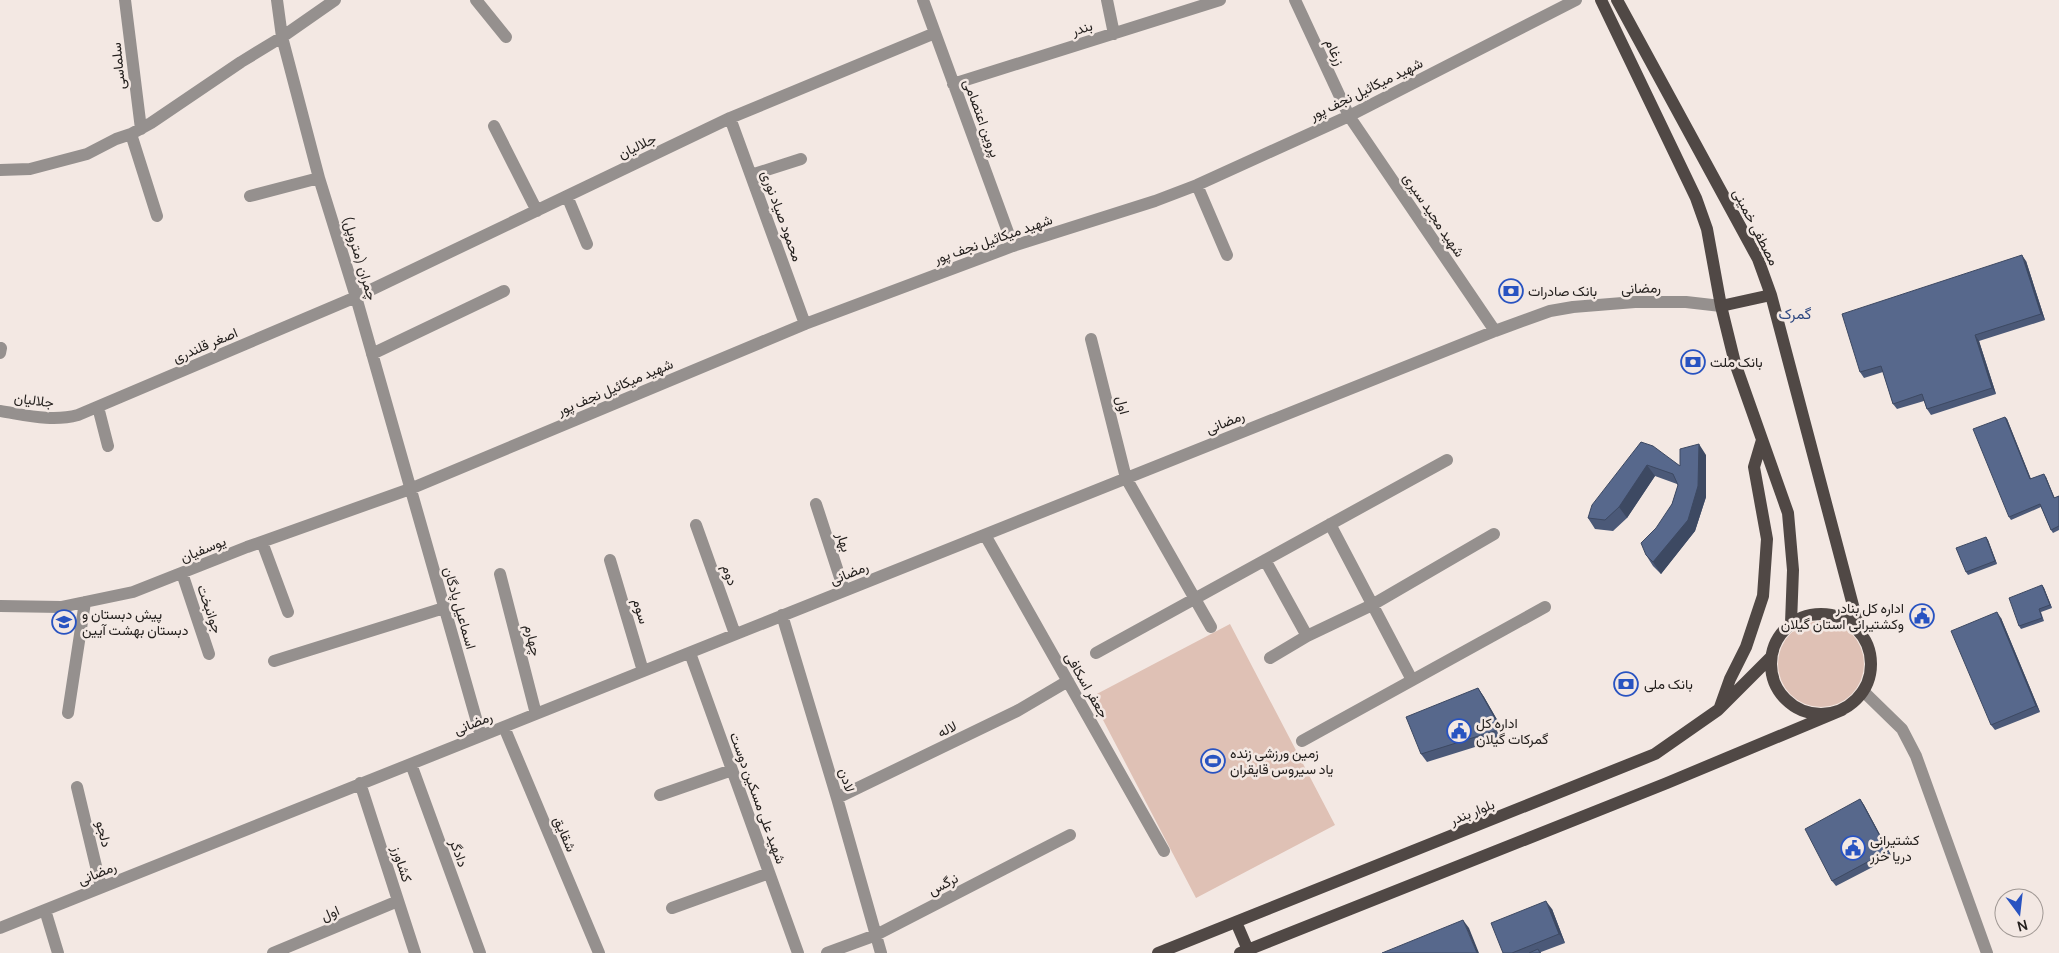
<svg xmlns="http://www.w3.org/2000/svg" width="2059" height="953" viewBox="0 0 2059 953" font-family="Manrope,Vazirmatn,sans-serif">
	<rect width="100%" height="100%" fill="#f3e8e3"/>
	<path fill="#dfc1b5" d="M1778 664a43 43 0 1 1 86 0a43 43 0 1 1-86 0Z
		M1230 624 1335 825 1196 898 1091 697Z"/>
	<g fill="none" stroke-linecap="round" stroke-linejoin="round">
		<path stroke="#95908e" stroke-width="12" d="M125 0 141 129
			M335 0 282 37 319 178 356 297 481 736
			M476 0 506 37
			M923 0 1013 246
			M1107 0 1114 34
			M1295 0 1349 116 1495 331
			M953 84 1220 0
			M730 118 805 324
			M494 126 537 211
			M131 134 157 216
			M0 170 30 169 87 154 116 139 131 134 151 123 241 62 282 37 277 0
			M751 175 801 159
			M1197 185 1227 255
			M250 196 319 178
			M567 196 587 244
			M1091 339 1126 478 1211 627
			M0 353 1 348
			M372 354 504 291
			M98 407 108 446
			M0 411C26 415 52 422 78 415L356 297 730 118 935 33
			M816 504 844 590
			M1330 524 1412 680
			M696 525 735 634
			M985 535 1164 851
			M262 542 288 612
			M610 560 643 671
			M1265 560 1307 636
			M182 573 209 654
			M500 574 536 714
			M0 606 61 607 133 592 247 547 410 489 805 324 1013 246 1155 201 1197 185 1349 116 1576 0
			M782 615 837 798 881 953
			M690 653 798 953
			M1096 653 1447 460
			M1270 658 1307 636 1372 605 1494 534
			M274 661 444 608
			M1863 691 1902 729 1916 756 1987 953
			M68 713 85 602
			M504 727 599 953
			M1302 741 1545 607
			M411 764 480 953
			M360 783 415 953
			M77 787 101 887
			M660 795 732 770
			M837 798 1017 711 1068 681
			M672 908 769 873
			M45 910 58 953
			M0 928 1495 331 1550 311 1573 307 1635 302H1686L1721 306
			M273 953 398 901
			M827 953 876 935 1070 835"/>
		<path stroke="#504845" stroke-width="12" d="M1601 0 1696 198 1707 229 1721 306 1735 363 1788 513 1793 570 1791 623
			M1617 0 1758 259 1771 295 1860 632
			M1721 306 1771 295
			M1771 664a50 50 0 1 1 100 0a50 50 0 1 1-100 0Z
			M1720 707 1730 679 1746 647 1763 596 1767 539 1754 467 1762 440
			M1236 922 1248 950
			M1158 953 1655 754 1718 710 1771 657
			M1240 953 1667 783 1842 710"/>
	</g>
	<path fill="#4b5978" d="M2026 261 2045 320 1979 341 1996 394 1931 415 1927 409 1924 401 1897 409 1893 404 1883 372 1864 378 1860 372Z
		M2005 417 2007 419 2031 479 2046 477 2054 498 2059 496V530L2053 533 2051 530 2041 507 2011 520 2009 517Z
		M1641 442 1680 466 1706 455V497L1695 531 1661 574 1653 566 1646 555 1672 504 1678 485 1677 484 1655 476 1627 518 1613 531 1595 529 1588 518Z
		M1986 537 1988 540 1997 564 1968 575 1966 572Z
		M2042 585 2044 588 2052 608 2041 612 2044 621 2021 629 2019 626Z
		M2001 618 2040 712 1995 730 1991 725Z
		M1478 688 1484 697 1507 737 1427 762 1421 754Z
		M1860 799 1864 805 1892 857 1836 886 1832 881Z
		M1552 909 1565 943 1541 952V953H1503Z"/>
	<path fill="#3d4962" d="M2022 255 2026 261 2045 320 2041 314Z
		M1975 335 1979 341 1996 394 1992 388Z
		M2005 417 2007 419 2032 482 2030 479Z
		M1699 444 1706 455V497L1695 531 1661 574 1653 562Z
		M1647 465 1655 476 1627 518 1619 507Z
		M2044 474 2046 477 2056 501 2054 498Z
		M1986 537 1988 540 1997 564 1995 561Z
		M2042 585 2044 588 2052 608 2050 605Z
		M1997 612 2001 618 2040 712 2036 706Z
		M1478 688 1484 697 1507 737 1501 729Z
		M1860 799 1864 805 1892 857 1888 851Z
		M1546 901 1552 909 1565 943 1559 934Z
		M1463 920 1469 928 1479 953H1477Z"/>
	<path fill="#57688c" stroke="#3d4962" d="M2022 255 2041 314 1975 335 1992 388 1927 409 1922 394 1893 404 1881 366 1860 372 1842 314Z
		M2005 417 2030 479 2044 474 2054 498 2059 496V526L2051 530 2040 504 2009 517 1973 429Z
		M1641 442 1653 446 1680 466V449L1699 444 1698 486 1688 520 1653 562 1646 555 1641 543 1656 528 1672 504 1678 485 1673 474 1647 465 1619 507 1605 520 1588 518 1592 505Z
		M1986 537 1995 561 1966 572 1956 548Z
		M2042 585 2050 605 2039 609 2042 618 2019 626 2009 598Z
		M1997 612 2036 706 1991 725 1951 631Z
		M1478 688 1501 729 1421 754 1406 717Z
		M1860 799 1888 851 1832 881 1805 829Z
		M1546 901 1559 934 1512 953H1503L1491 923Z
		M1463 920 1477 953H1382Z
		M1538 949 1540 953H1529Z"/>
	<defs>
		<g id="bank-ring" transform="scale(1.25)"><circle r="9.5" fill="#f3e8e3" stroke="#2853c1" stroke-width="1.5"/><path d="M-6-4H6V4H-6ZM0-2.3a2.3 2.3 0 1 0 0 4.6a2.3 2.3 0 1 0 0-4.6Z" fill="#2853c1"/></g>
		<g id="civic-ring" transform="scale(1.25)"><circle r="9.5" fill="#f3e8e3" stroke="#2853c1" stroke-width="1.5"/><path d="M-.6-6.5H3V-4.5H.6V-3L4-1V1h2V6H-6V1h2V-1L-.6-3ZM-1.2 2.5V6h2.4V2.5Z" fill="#2853c1"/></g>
		<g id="school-ring" transform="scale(1.25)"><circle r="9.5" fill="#f3e8e3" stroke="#2853c1" stroke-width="1.5"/><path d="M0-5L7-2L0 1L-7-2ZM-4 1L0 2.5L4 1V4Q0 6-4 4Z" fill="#2853c1"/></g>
		<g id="stadium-ring" transform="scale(1.25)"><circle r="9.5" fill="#f3e8e3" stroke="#2853c1" stroke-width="1.5"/><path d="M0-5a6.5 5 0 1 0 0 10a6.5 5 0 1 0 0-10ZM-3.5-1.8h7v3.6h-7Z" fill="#2853c1"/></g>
	</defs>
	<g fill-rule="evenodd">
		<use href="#bank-ring" x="1511" y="291"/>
		<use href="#bank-ring" x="1693" y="362"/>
		<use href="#civic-ring" x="1922" y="616"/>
		<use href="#school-ring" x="64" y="622"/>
		<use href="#bank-ring" x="1626" y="684"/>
		<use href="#civic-ring" x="1459" y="731"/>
		<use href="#stadium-ring" x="1213" y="761"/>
		<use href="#civic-ring" x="1853" y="848"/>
	</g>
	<g text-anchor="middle" stroke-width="5" stroke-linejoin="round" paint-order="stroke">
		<g font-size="14" fill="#24201e" stroke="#f3e8e3">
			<text transform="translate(1082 28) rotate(-17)" y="5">بندر</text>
			<text transform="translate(1335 52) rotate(65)" y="5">زرغام</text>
			<text transform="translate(118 66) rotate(-96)" y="5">سلماسی</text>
			<text transform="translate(1366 89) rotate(-26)" y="5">شهید میکائیل نجف پور</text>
			<text transform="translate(982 118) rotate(70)" y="5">پروین اعتصامی</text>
			<text transform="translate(637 146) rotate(-25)" y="5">جلالیان</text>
			<text transform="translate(1434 215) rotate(56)" y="5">شهید مجید سیری</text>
			<text transform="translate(782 216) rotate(70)" y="5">محمود صیاد نوری</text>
			<text transform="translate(1756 227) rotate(63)" y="5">مصطفی خمینی</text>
			<text transform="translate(993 239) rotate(-19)" y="5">شهید میکائیل نجف پور</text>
			<text transform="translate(360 258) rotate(73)" y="5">چمران (متروپل)</text>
			<text transform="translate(1641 288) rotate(-2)" y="5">رمضانی</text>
			<text transform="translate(205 345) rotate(-23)" y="5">اصغر قلندری</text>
			<text transform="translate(615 387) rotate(-23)" y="5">شهید میکائیل نجف پور</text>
			<text transform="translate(34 400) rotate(7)" y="5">جلالیان</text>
			<text transform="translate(1123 405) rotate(76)" y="5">اول</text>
			<text transform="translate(1225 422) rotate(-22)" y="5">رمضانی</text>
			<text transform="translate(844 542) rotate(72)" y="5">بهار</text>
			<text transform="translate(203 549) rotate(-22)" y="5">یوسفیان</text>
			<text transform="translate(849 573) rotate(-22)" y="5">رمضانی</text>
			<text transform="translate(730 575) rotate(71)" y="5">دوم</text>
			<text transform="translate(460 608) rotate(74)" y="5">اسماعیل پادگان</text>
			<text transform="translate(210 609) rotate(71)" y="5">جوانبخت</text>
			<text transform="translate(641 611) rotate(73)" y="5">سوم</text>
			<text transform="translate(533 640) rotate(76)" y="5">چهارم</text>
			<text transform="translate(1087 685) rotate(60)" y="5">جعفر اسکافی</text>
			<text transform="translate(473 723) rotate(-22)" y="5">رمضانی</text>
			<text transform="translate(947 729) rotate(-26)" y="5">لاله</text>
			<text transform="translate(847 780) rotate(73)" y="5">لادن</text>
			<text transform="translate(758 798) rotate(70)" y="5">شهید علی مسکین دوست</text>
			<text transform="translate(1472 812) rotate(-22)" y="5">بلوار بندر</text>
			<text transform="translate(104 834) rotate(76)" y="5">دلجو</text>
			<text transform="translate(565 834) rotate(67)" y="5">شقایق</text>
			<text transform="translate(459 853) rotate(70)" y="5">دادگر</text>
			<text transform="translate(402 864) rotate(72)" y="5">کشاورز</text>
			<text transform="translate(97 873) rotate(-22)" y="5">رمضانی</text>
			<text transform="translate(943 884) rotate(-27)" y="5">نرگس</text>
			<text transform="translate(330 913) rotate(-23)" y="5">اول</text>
		</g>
		<g font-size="14" fill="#24201e" stroke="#f3e8e3" text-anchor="start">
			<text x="1528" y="296">بانک صادرات</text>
			<text x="1710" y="367">بانک ملت</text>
			<text x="1904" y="613" text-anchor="end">اداره کل بنادر<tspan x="1904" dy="16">وکشتیرانی استان گیلان</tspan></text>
			<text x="82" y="619">پیش دبستان و<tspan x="82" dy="16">دبستان بهشت آیین</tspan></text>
			<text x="1644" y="689">بانک ملی</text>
			<text x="1476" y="728">اداره کل<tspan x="1476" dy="16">گمرکات گیلان</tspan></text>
			<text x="1230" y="758">زمین ورزشی زنده<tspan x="1230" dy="16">یاد سیروس قایقران</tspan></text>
			<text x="1870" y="845">کشتیرانی<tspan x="1870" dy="16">دریا خزر</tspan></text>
		</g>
		<g font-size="15" fill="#2f4881" stroke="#f3e8e3">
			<text x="1795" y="319">گمرک</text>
		</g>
	</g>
	<g transform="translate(2019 913) rotate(165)"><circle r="24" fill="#f3e8e3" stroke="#a09894"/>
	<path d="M0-4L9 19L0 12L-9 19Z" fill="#2853c1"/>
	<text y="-8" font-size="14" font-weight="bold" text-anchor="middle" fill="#24201e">N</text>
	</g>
</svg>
